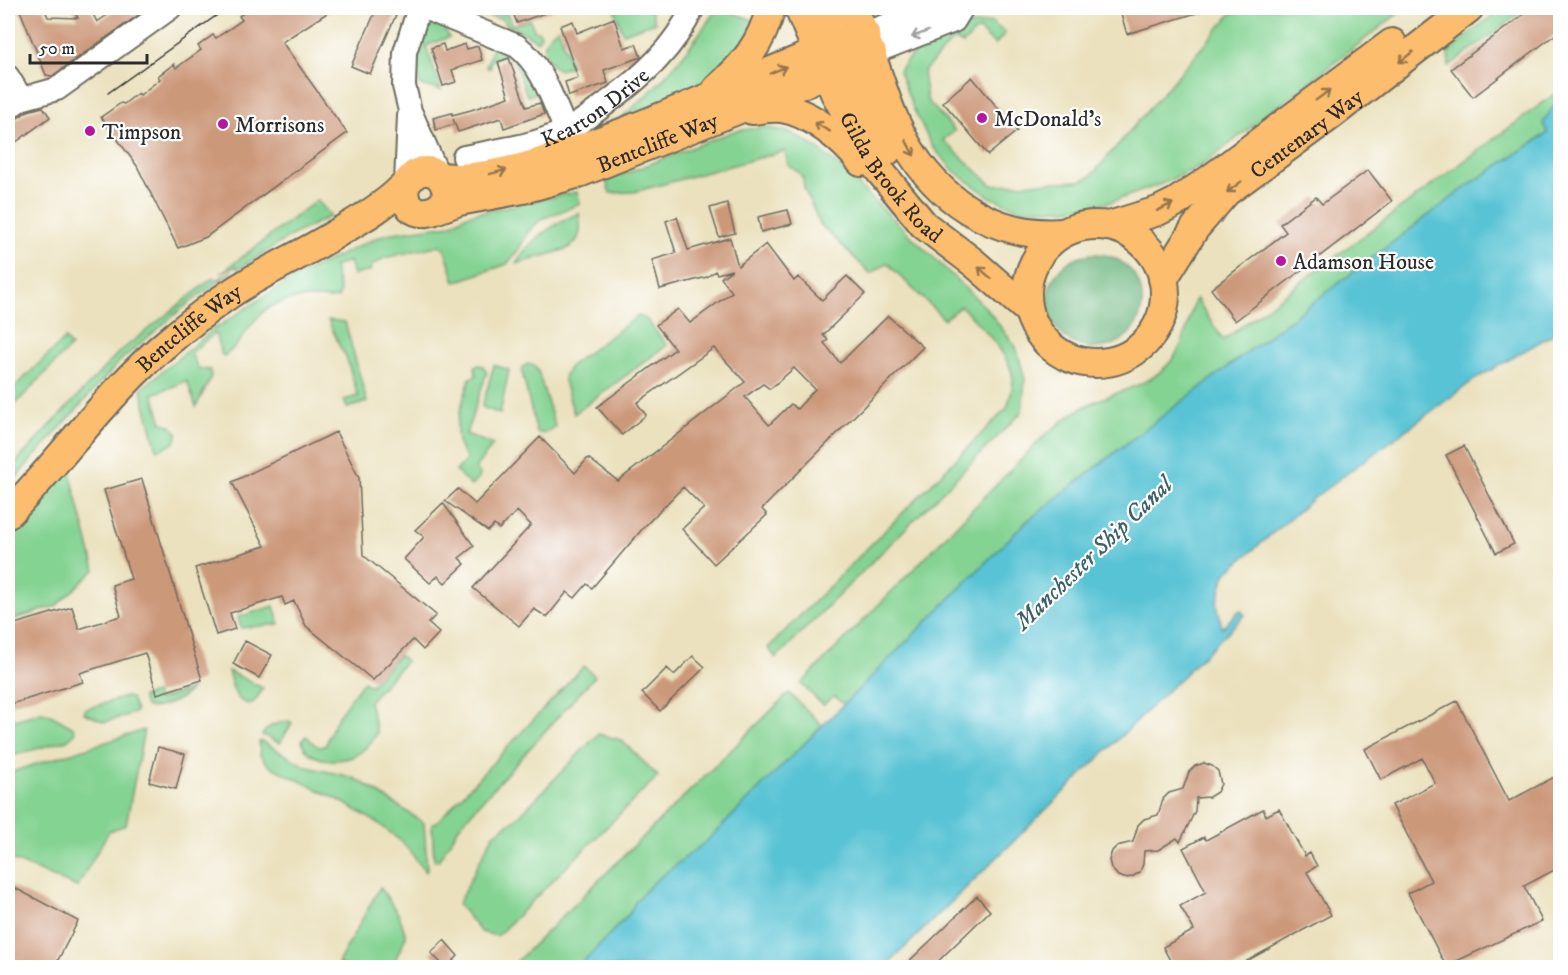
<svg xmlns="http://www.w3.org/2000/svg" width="1568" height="975" viewBox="0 0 1568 975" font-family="'IM FELL DW Pica',serif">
	<rect width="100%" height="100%" fill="#fff"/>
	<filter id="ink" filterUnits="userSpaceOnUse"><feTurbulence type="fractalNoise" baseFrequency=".0167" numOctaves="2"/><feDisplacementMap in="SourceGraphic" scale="12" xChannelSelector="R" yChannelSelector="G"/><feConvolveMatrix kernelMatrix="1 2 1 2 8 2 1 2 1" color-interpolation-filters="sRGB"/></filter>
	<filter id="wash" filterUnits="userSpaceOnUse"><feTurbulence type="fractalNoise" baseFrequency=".008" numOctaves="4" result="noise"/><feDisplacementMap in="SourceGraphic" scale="24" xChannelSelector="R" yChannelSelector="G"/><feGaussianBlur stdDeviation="1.35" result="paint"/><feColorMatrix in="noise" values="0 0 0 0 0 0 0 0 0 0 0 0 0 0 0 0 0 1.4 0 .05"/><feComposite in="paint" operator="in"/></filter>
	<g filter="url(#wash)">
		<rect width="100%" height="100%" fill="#ebe1be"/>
		<path fill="#84d393" stroke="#587f5f" stroke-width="1.5" d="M464 8H502L501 14 507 13 512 25 530 20 534 30 540 32 541 36 537 41 523 32 508 26 502 19 478 14Z
			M626 8H650L655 22 623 33 615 11Z
			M717 8H722L757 22 740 48 707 81 623 118 624 115C662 85 691 48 717 8Z
			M1236 8H1405L1201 166 1161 184 1111 202 1067 209H1019L990 197 954 171 932 146 913 108 899 71C918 40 957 25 992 22L1005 33 995 45 979 30 975 32 963 44 954 39 923 72 927 100 955 131 943 140 992 185 1080 181 1091 176Z
			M1503 8H1527L1449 66 1448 53 1471 32Z
			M431 20 441 22 449 37 426 46 441 90 420 85C416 66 415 33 431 20Z
			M558 28 571 66 559 70 553 66 544 51C545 40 549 34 558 28Z
			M495 43 513 49 542 91 527 96 511 53 494 58 490 63 491 68H487L486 66Z
			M1560 90V101L1553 107 1548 133 1470 184 1131 440 1026 522 844 705 834 696 823 705 801 684 1046 434C1059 425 1070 414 1084 407 1118 388 1156 389 1178 351 1187 334 1189 315 1196 298L1223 340Z
			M765 127 792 133 814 146 833 161 987 309 1016 347 1025 379 1022 412 776 658 768 648 1007 408C1009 399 1013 389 1013 380 1012 355 977 323 961 306L944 319 887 263 871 274 820 224 804 188 803 178 798 172 788 165 785 151 634 192 610 193 606 181 734 131Z
			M577 192 580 204 541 219 528 232 519 249 507 264 455 282 445 249 440 245 384 258 371 266 370 271 353 275 349 261 334 267 340 292 338 298C330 300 326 298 319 298 305 297 290 299 277 304 251 313 245 343 224 356L222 355 215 333 191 353 198 368 210 370 211 377 196 407 187 381 153 394 162 423 171 426 177 432C178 445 168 446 157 450L141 389 211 331 291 279 363 244 386 234 450 225 467 215Z
			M317 200 331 216 296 233 238 269 236 266 221 273Z
			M579 213C581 229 583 239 567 249L516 264C529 239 554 224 579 213Z
			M233 271 185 306 121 360 8 486V471L117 354 214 277 217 280Z
			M638 316 646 319 667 345 574 414 564 381 565 374 571 365Z
			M328 320 345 322 367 402 347 408 344 400 358 396 346 356 341 349Z
			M65 339 71 346 8 412V393Z
			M528 364 535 366 538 371 555 426C549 433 545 434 537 433L522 372 523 367Z
			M479 365 483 366 487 372 466 434 493 445 475 468 480 474 479 478 471 486 456 471 467 459C446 434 463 406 470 378L476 376 475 366Z
			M494 365 509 370 500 414 482 407Z
			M69 468 95 570 56 606 8 621V535Z
			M274 606 280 624 241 628 238 617Z
			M399 655 406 661 369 701 377 733C372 742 367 748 358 754 342 764 306 763 302 740L306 736C313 740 315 751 326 745 332 722 349 699 364 681L370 686Z
			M584 666 595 676 461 824 438 861 434 860 432 824 439 820Z
			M228 671 263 688 256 700 250 704C234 703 232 684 228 671Z
			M191 689C184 699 156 712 145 706L142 697 155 693 158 700Z
			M789 693 823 726 708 840 654 882 636 901 630 913 578 967 510 968Z
			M125 697 131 698 136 711 134 713 105 722 84 713 85 709Z
			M41 712 47 713 74 728 75 733 67 740 8 757V722Z
			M289 721 292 723 280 743 262 735C269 725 277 723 289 721Z
			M144 730 126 825 109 831 77 887 8 858V773Z
			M598 734 621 740 658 776 497 936 481 932 458 904 493 835 518 817Z
			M261 741 307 767 352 777 368 786 424 823 427 869 426 872 403 843 378 823 339 800 269 766 260 755 259 742Z
			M380 887 399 915 406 936 392 967H345L338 963Z"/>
		<path fill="#6bb57d" stroke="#4b7054" stroke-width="1.5" d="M1048 301a47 47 0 1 1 94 0a47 47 0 1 1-94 0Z"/>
		<path fill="#59c3d4" stroke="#427780" stroke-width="1.5" d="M1560 101V330L1474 380 1315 497 1225 574 1217 603 1222 628 1240 610 1245 615 885 967H578L630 913 636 901 654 882 708 840 1026 522 1131 440 1470 184 1548 133 1543 123 1553 107Z"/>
		<g id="blocks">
			<path fill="#cc987a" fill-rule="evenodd" d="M19 8H44L48 17 78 18 72 8H90L97 22 118 8H148L52 76 46 75Z
				M251 8H335L282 42 347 133 206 237 178 248 137 166 101 117 121 103 124 104 138 93 140 95 160 79 158 76 174 64 176 68 201 50 198 46 213 35 216 38 242 20 239 16Z
				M377 8H399L370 74 351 66Z
				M511 8H555L556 9 517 23Z
				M1119 8H1202L1203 11 1127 34Z
				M1532 8H1560V31L1473 97 1451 69Z
				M614 18 624 48 636 44 641 57 604 70 608 83 569 96 565 82 578 78 560 26 573 21 577 33Z
				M443 44 445 51 465 44 467 49 478 46 482 60 452 70 456 82 443 86 431 48Z
				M509 58 526 107 540 103 544 114 504 128 501 118 458 132 453 119 455 124 436 130 433 118 452 113V115L471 110 509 97 498 62Z
				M972 77 1017 131 988 155 943 102Z
				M43 107 50 117 8 148V125L28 111Z
				M1368 170 1392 201 1235 321 1211 289 1286 232 1280 224 1316 197 1322 204Z
				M727 203 735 233 719 237 710 208Z
				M788 210 792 224 761 232 758 217Z
				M677 217 688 250 730 238 738 266 766 244 794 281 798 277 822 300 847 276 865 294 823 335 828 340 824 343 840 363 888 316 923 347 762 509 767 515 714 564 682 529 704 508 683 487 644 527 592 588 587 584 575 598 567 592 547 617 534 609 519 626 473 588 531 525 517 511 499 529 494 525 488 531 445 501 458 489 475 504 540 437 575 473 588 458 618 481 745 382 714 348 637 403 646 415 622 435 597 407 675 349 656 325 678 309 690 323 732 292 721 278 732 270 717 274 715 271 707 277 660 289 652 260 676 253 666 221ZM794 368 815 389 797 409 791 404 769 425 745 397 763 384 770 389Z
				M336 432 359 478 363 555 436 615 428 623 439 633 423 650 413 640 373 680 306 626 294 601 285 605 282 597 230 613 235 629 216 635 195 568 265 546 232 482Z
				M1464 446 1514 544 1496 553 1446 455Z
				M142 479 202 680 157 694 145 653 80 673 83 682 8 705V626L72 607 79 629 121 616 112 585 131 579 104 490Z
				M443 503 474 546 459 558 465 564 445 583 438 576 430 583 404 559 424 537 415 530Z
				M245 641 272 655 259 678 233 664Z
				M693 656 705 667 660 711 642 693 667 668 674 675Z
				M1457 701 1509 801 1560 774V867L1524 886 1542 921 1446 966 1408 893 1431 881 1392 805 1435 783 1422 758 1381 780 1365 749Z
				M158 747 185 754 176 789 149 782Z
				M1204 763 1212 766 1218 771 1221 784 1217 792 1209 797 1196 798 1195 811 1180 842 1177 838 1158 850 1144 851 1143 864 1140 872 1132 877 1124 878 1118 876 1111 868 1109 860 1112 851 1117 846 1133 842 1138 825 1144 819 1158 815 1163 799 1169 793 1183 789 1189 772 1195 766Z
				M1263 809 1266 816 1279 809 1305 856 1310 853 1317 866 1307 872 1331 915 1234 968H1174L1163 947 1194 930 1180 906 1206 892 1183 848 1204 837 1206 840Z
				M11 886 78 921 54 968H8V893Z
				M977 896 990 911 931 968H902Z
				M444 940 458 956 446 968 431 953Z"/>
		</g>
	</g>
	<g filter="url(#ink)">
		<use href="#blocks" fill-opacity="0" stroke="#6e6b5e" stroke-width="1.5"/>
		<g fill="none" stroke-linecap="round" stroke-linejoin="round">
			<g stroke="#6e6b5e" stroke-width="26">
				<g id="minor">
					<path d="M419 8 405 52 404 86 410 111 438 175"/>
					<path d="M425 8 517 46C543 66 553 101 566 131"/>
					<path d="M865 33 934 8"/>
					<path d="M872 53 954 21 962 8"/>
					<path d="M8 77 16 90"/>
					<path d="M8 108 21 99 57 89 170 8"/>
					<path id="s1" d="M464 157C498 150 535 146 566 130 581 123 595 112 608 102 644 75 673 49 693 8"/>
					<path d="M406 183 409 116"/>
				</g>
			</g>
			<g stroke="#6e6b5e" stroke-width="32">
				<g id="major">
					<path id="s2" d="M799 8 835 93 874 164 924 225 974 263 1029 311"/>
					<path d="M853 8C875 55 884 111 913 155 946 206 1002 238 1063 233"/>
					<path d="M858 44C842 79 872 119 887 151"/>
					<path d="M827 61 833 36 828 8"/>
					<path d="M717 89C745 64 761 44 771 8"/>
					<path d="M752 110C761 109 772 107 781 108 810 112 844 140 861 162"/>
					<path d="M440 177C496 184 576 150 629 130 708 99 786 64 865 33"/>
					<path id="s3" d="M437 209 459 201 523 189 579 173 802 84 872 53"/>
					<circle cx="1096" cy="294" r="69"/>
					<path d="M1109 226 1158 211 1176 202 1209 180 1392 43"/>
					<path id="s4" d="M1163 279 1195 228 1226 192 1331 115 1469 8"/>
					<path id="s5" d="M8 514C65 456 111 388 175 336 197 318 220 299 244 285 275 266 309 251 339 232 361 219 384 206 402 188 410 181 413 170 427 171 434 171 441 176 444 183 460 215 398 227 405 186"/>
				</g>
			</g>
			<use href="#minor" stroke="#fff" stroke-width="22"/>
			<use href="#major" stroke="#fcbd6e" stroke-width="28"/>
			<path stroke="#2b2b2b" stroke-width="1.5" d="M108 93 227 8"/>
		</g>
		<defs><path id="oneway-shaft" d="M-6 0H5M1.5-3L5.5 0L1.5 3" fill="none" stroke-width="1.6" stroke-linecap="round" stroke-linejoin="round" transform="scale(1.5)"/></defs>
		<use stroke="#a0a0a0" href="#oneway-shaft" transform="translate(920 34) rotate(159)"/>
		<g stroke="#94744c">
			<use href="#oneway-shaft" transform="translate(1406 57) rotate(142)"/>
			<use href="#oneway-shaft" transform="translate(778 70) rotate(-23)"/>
			<use href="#oneway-shaft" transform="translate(1323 95) rotate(-37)"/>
			<use href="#oneway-shaft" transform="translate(822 127) rotate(-151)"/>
			<use href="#oneway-shaft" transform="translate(910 148) rotate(62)"/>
			<use href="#oneway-shaft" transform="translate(498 172) rotate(-14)"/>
			<use href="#oneway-shaft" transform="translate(1234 187) rotate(143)"/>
			<use href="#oneway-shaft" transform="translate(1165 207) rotate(-25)"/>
			<use href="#oneway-shaft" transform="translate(985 273) rotate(-139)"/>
		</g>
	</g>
	<g fill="#b5179e" stroke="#fff" stroke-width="2">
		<circle cx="982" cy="118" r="6"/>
		<circle cx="223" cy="124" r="6"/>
		<circle cx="90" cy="131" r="6"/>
		<circle cx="1281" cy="261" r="6"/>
	</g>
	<g text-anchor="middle" stroke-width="4.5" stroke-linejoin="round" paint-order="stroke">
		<g font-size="22" fill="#2b2b2b" stroke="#fff">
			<text dy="8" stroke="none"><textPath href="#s1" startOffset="142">Kearton Drive</textPath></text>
			<text dy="8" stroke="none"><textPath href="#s4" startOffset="207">Centenary Way</textPath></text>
			<text dy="8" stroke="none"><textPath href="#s3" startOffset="231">Bentcliffe Way</textPath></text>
			<text dy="8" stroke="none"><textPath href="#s2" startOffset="194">Gilda Brook Road</textPath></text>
			<text dy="8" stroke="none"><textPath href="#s5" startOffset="260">Bentcliffe Way</textPath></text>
		</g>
		<g font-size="22" fill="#2b2b2b" stroke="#fff" text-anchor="start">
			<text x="994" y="126">McDonald's</text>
			<text x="235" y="132">Morrisons</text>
			<text x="102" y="139">Timpson</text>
			<text x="1293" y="269">Adamson House</text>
		</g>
		<g font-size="24" font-style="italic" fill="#3b6066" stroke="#fff">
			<text transform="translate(1093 553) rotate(-44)" y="8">Manchester Ship Canal</text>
		</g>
	</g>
	<rect width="1568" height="975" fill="none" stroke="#fff" stroke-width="30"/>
	<path d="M30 54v9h117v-9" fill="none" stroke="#2b2b2b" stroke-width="3"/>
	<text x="39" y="54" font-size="18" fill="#2b2b2b" stroke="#ffffff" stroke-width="4.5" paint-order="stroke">50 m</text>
</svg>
